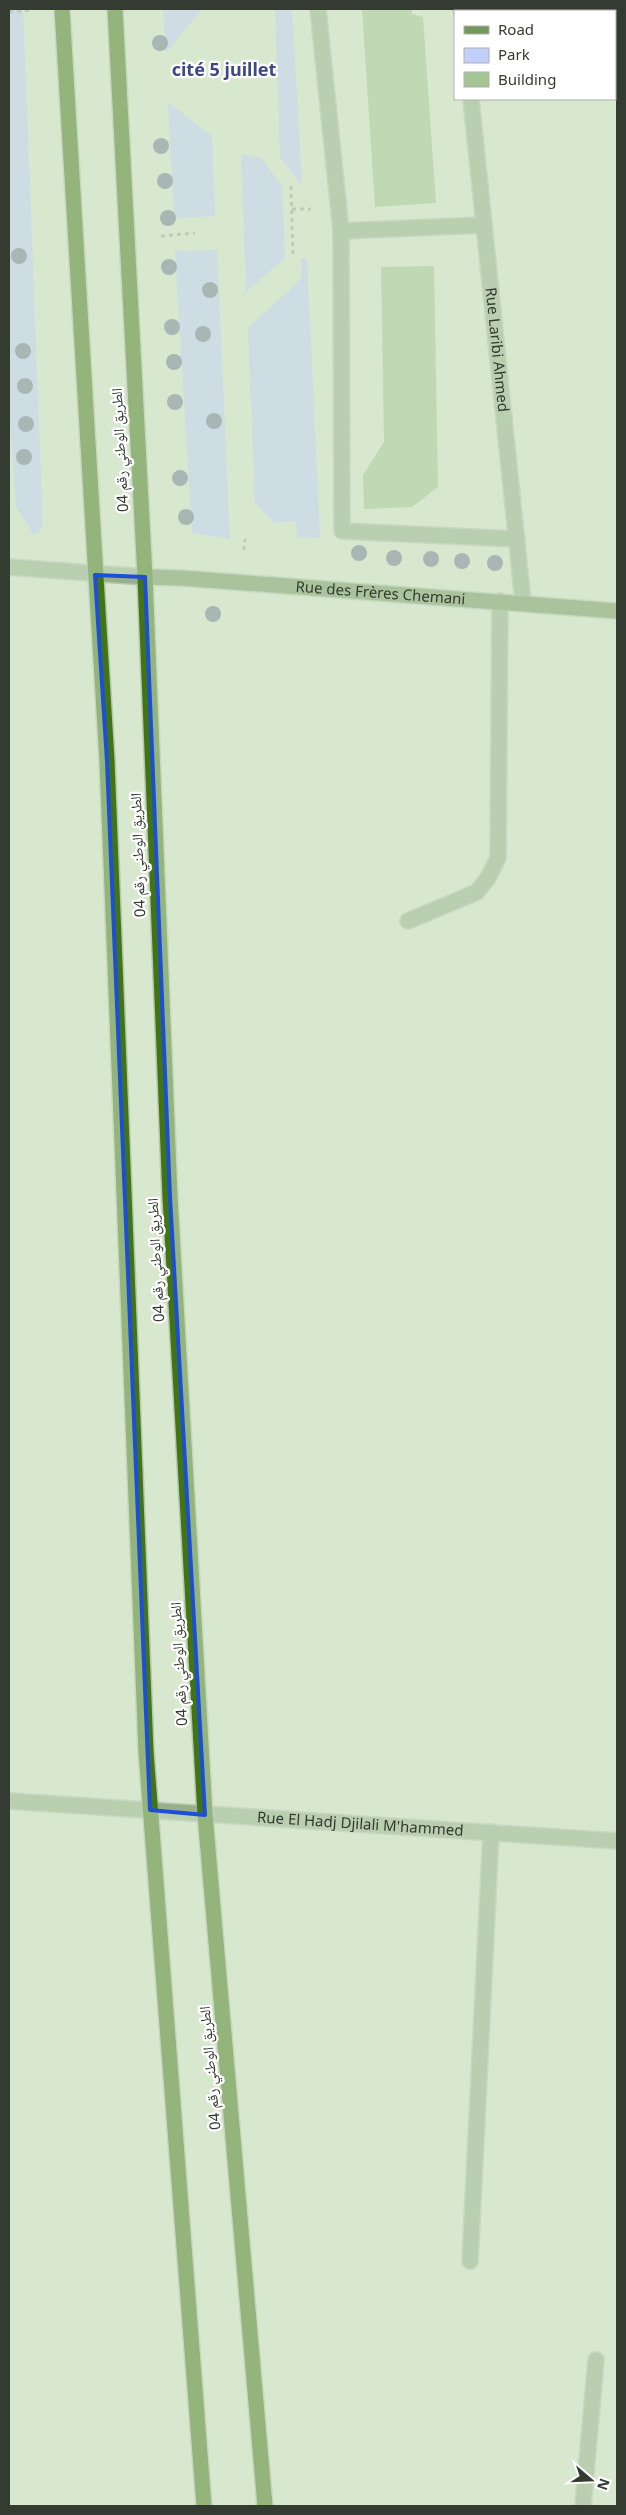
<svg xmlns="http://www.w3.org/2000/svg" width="626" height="2515" viewBox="0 0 626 2515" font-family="'Noto Sans','Noto Naskh Arabic',sans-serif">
	<rect width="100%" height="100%" fill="#d7e8cf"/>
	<path fill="#c3cefa" d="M9 9H23L43 528 34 535 16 507 9 409Z
		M163 9H202L166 53Z
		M275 9H292L302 186 280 157Z
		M168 102 212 136 215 216 174 218Z
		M241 154 261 158 282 186 285 258 246 292Z
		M217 250 230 539 192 533 175 251Z
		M301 258H307L320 538 297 537 296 521 274 523 255 503 248 328 301 279Z"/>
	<path fill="#a6c594" d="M362 9H412V14L423 17 436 203 375 207Z
		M434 266 438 487 412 507 364 509 363 475 384 442 381 267Z"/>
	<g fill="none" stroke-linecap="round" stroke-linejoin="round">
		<g stroke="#b6c5af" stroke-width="18">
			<path id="lane" d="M408 921 477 892 488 878 498 858 500 601"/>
		</g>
		<g stroke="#b6c5af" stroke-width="18">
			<g id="street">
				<path d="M318 9 341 231 342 531 517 539"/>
				<path d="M461 9 462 11"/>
				<path id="s1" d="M471 99 523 602"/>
				<path d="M341 231 484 225"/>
				<path d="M9 567 145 577"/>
				<path id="s2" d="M9 1801 617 1841"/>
				<path d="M470 2261 491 1832"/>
				<path d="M583 2506 596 2360"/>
			</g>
		</g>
		<g stroke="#b6c5af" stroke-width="18">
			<g id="secondary">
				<path id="s3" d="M145 577 181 578 617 611"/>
			</g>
		</g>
		<g stroke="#b6c5af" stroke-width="18">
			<path id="highway" d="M62 9 107 761 146 1752 204 2506
				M115 9 145 577 170 1197 205 1815 265 2506"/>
		</g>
		<path stroke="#9eac98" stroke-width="3" stroke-dasharray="4 4" stroke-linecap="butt" d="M9 12 32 10
			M291 186 293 258
			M292 209H311
			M161 236 195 233
			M244 550 245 539"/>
		<use href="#lane" stroke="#97b08a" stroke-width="15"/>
		<use href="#street" stroke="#97b08a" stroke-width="15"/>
		<use href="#secondary" stroke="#73975d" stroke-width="15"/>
		<use href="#highway" stroke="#417514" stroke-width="15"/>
	</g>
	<g fill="#717c92">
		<circle cx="160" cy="43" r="8"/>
		<circle cx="161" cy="146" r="8"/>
		<circle cx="165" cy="181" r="8"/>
		<circle cx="168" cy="218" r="8"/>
		<circle cx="19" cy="256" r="8"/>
		<circle cx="169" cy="267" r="8"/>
		<circle cx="210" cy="290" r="8"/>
		<circle cx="172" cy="327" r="8"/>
		<circle cx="203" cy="334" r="8"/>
		<circle cx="23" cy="351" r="8"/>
		<circle cx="174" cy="362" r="8"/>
		<circle cx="25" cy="386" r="8"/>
		<circle cx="175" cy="402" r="8"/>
		<circle cx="214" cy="421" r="8"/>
		<circle cx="26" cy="424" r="8"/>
		<circle cx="24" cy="457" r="8"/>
		<circle cx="180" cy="478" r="8"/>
		<circle cx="186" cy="517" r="8"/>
		<circle cx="359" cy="553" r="8"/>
		<circle cx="394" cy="558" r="8"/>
		<circle cx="431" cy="559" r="8"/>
		<circle cx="462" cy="561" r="8"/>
		<circle cx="495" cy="563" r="8"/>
		<circle cx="213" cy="614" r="8"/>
	</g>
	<path d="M0 0H626V2515H0ZM95 575 145 577 170 1197 205 1815 150 1810 107 761Z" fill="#d7e8cf" fill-opacity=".55" fill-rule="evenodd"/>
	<path fill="none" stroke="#1d4ed8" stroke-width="4" stroke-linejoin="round" d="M95 575 145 577 170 1197 205 1815 150 1810 107 761Z"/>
	<g text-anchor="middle" stroke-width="4.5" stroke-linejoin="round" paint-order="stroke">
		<g font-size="15" fill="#343b31" stroke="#fff">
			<text dy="5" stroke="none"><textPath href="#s1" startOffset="252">Rue Laribi Ahmed</textPath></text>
			<text transform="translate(120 450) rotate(-93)" y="5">الطريق الوطني رقم 04</text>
			<text dy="5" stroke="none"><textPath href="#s3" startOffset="236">Rue des Frères Chemani</textPath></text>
			<text transform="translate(138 855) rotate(-92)" y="5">الطريق الوطني رقم 04</text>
			<text transform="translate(156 1260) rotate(-93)" y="5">الطريق الوطني رقم 04</text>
			<text transform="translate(179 1664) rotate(-93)" y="5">الطريق الوطني رقم 04</text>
			<text dy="5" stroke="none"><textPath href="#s2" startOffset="352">Rue El Hadj Djilali M'hammed</textPath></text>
			<text transform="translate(210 2068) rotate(-95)" y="5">الطريق الوطني رقم 04</text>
		</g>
		<g font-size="18" font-weight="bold" fill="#3f4985" stroke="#fff">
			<text x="224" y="76">cité 5 juillet</text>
		</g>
	</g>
	<rect width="626" height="2515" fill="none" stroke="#343b31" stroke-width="20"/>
	<rect x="454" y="10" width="162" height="90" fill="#ffffff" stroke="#aeb1ad"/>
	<rect x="464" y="26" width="25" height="8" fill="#73975d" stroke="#aeb1ad"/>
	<text x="498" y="35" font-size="15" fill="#343b31">Road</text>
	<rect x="464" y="48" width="25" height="15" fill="#c3cefa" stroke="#aeb1ad"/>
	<text x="498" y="60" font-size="15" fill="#343b31">Park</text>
	<rect x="464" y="72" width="25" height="15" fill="#a6c594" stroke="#aeb1ad"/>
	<text x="498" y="85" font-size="15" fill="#343b31">Building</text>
	<g transform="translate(591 2480) rotate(109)" stroke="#ffffff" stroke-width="4" paint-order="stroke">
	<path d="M0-4L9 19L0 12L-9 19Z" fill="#343b31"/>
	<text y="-8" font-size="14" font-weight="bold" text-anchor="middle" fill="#343b31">N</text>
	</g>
</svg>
